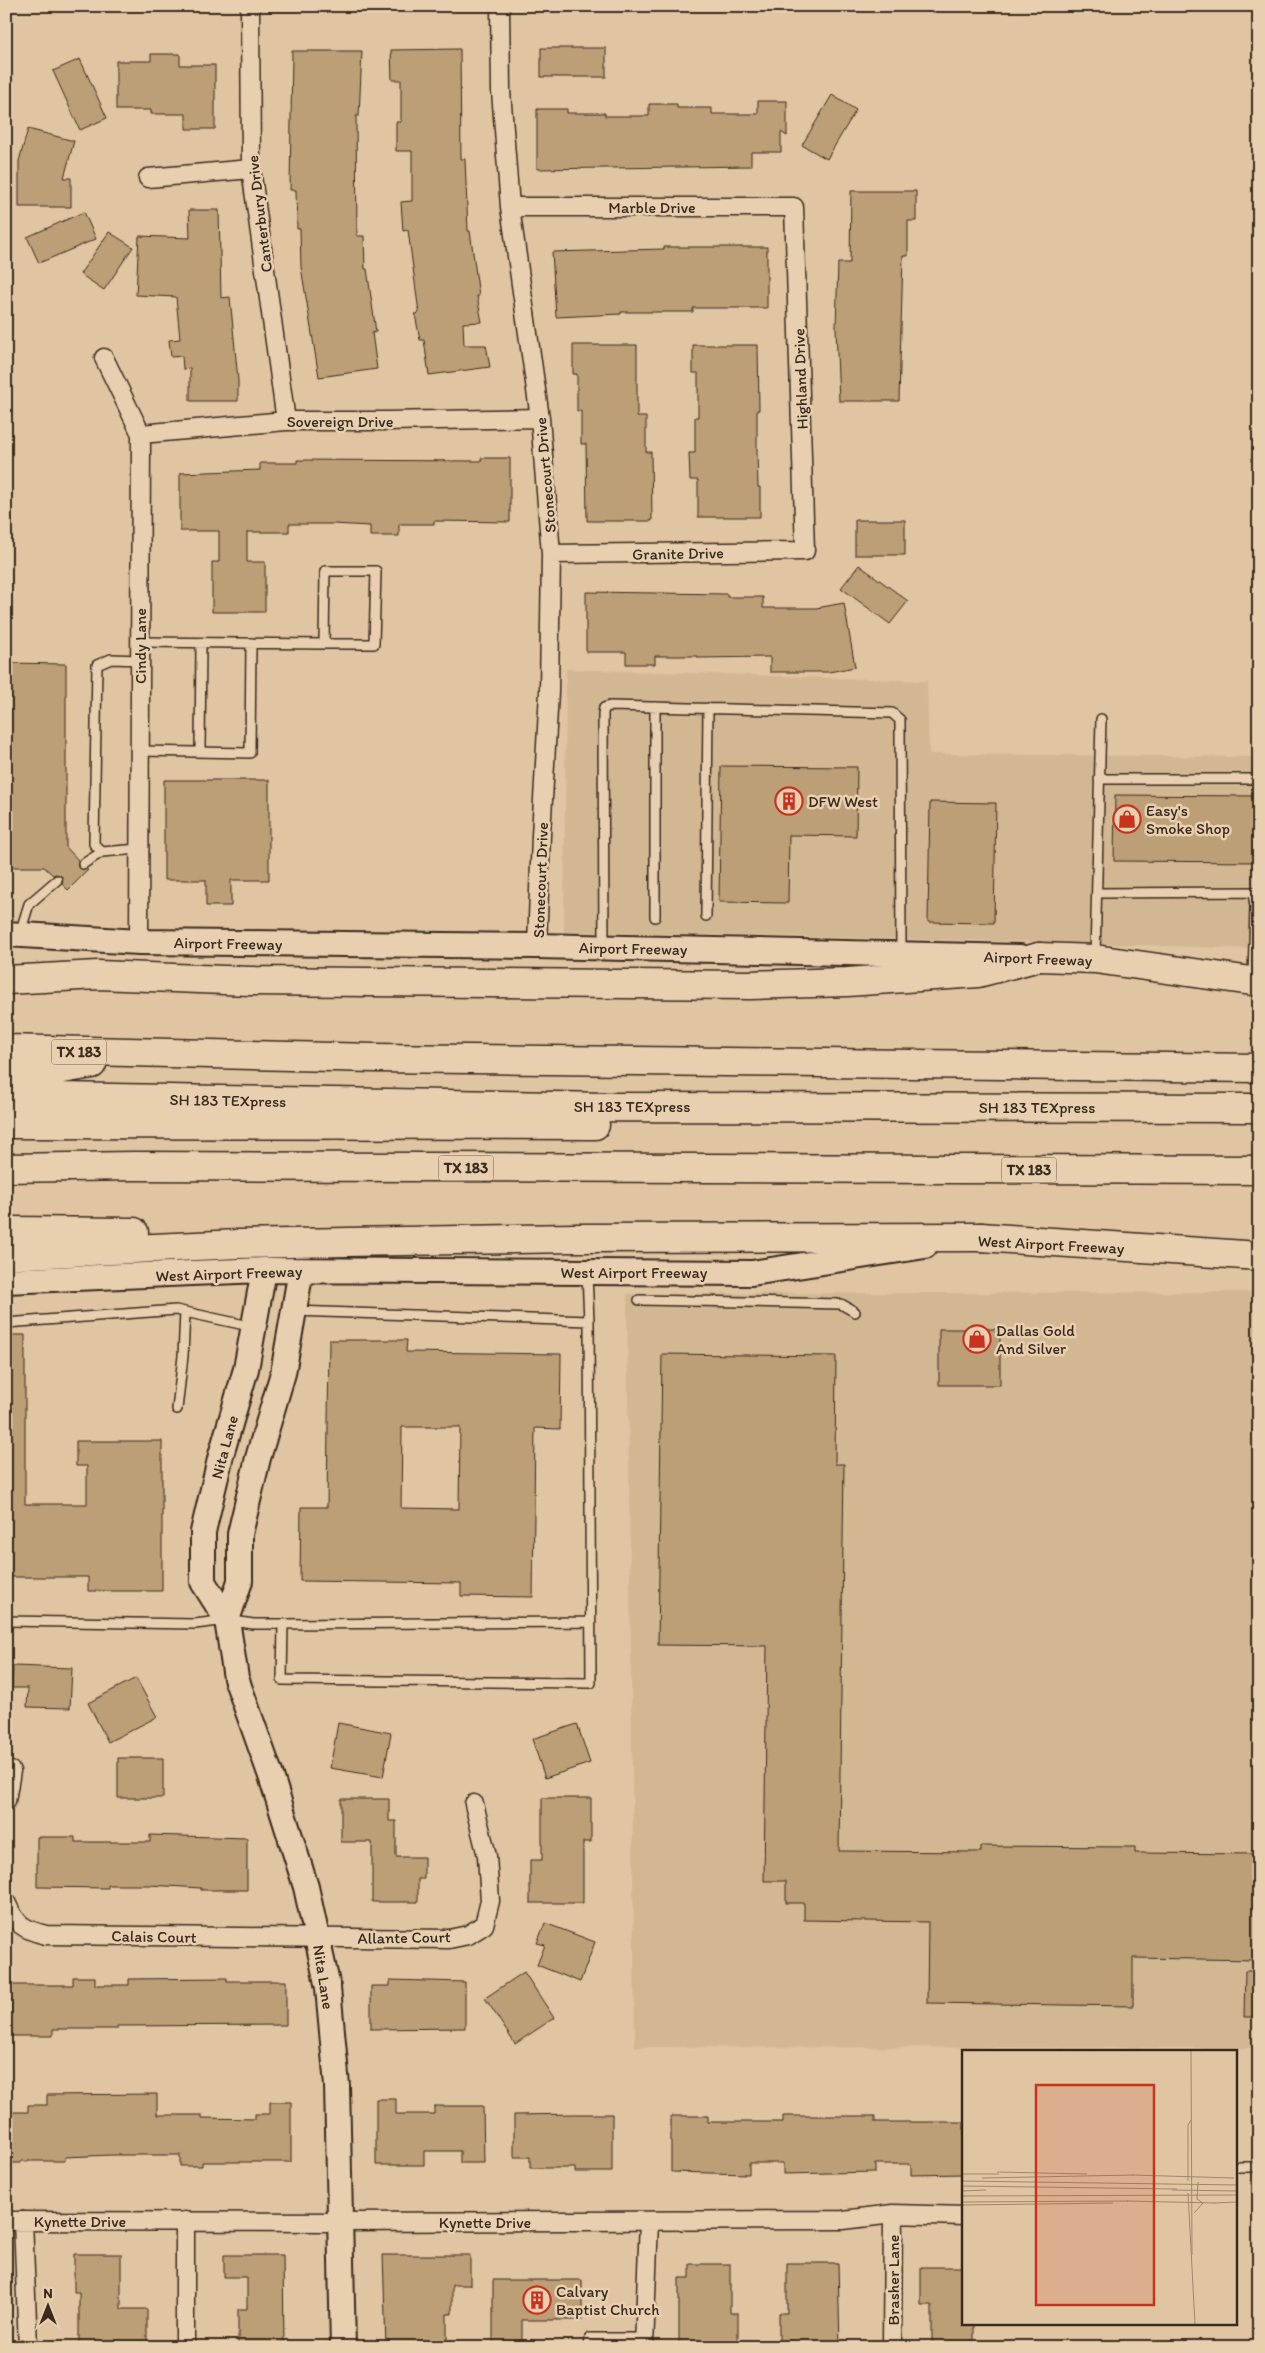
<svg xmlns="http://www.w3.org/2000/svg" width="1265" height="2353" viewBox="0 0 1265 2353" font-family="Itim,sans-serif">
	<rect width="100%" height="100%" fill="#e0c5a2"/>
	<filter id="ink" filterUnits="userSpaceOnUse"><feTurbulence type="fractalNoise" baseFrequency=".02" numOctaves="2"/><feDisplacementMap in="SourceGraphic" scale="10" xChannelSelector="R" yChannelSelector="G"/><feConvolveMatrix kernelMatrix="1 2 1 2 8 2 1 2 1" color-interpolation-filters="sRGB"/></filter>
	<g filter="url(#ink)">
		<path fill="#d2b793" d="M566 669 927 681 929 754 1259 757V949L1044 942 564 932Z
			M1259 1292V2048L635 2047 627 1294Z"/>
		<path fill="#bc9f76" stroke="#3b2a1e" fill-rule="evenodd" d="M541 48H606V77H541Z
			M460 49 461 159H465L468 231H470L479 296H477L482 322 463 323 464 345H486L490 367 429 375 424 340H420L415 314 419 313 408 230 403 231 401 202 412 201V151H396V122H401V80H392L391 50Z
			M292 51H362L359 116H356L357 236H364L365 269H367L376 332 372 333 377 369 319 377 301 267 300 229H297L296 190H290Z
			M151 54H180V65H215V129H186V114H151V110H116V61H151Z
			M80 59 107 118 80 130 53 71Z
			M832 95 856 110 827 159 802 145Z
			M758 101H787V136L781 132V152H751V166L537 169V109H567V113H605V116H649V104H677V108H712V114H758Z
			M28 129 74 141 64 178H71V207H19V161Z
			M851 191H916V221H908V256H903L899 401H839L836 328 838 263H850Z
			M189 210H219L221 298 230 297 238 380V401H190V368L183 369 182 356 171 357 169 340 180 339 176 297 136 295 139 236 190 238Z
			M84 212 96 239 39 263 27 237Z
			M109 232 133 247 104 290 80 274Z
			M664 247H767V308H693V312H621V314L556 317 552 252 664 249Z
			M573 345H637V417H646V452H651L652 521H587L586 444H581V411H577V374H573Z
			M693 345H758L759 410H757V452L758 487H760V517H698V480H690L689 453H695V417H698V373H693Z
			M481 458H510V522L434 521V524H399V536H370V526L333 524H289V532H247V562H265V612H212V562H219V531H180V473L260 470V463H297V460L481 461Z
			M855 520H905V555H855Z
			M859 565 908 601 890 624 841 588Z
			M586 592 727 594V597H763V608H816L844 603 855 667 829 672H770V657L698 658V656H655V664H626V652H586Z
			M6 663 66 664V847L78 860V868L88 870 68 890 62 884 63 879 61 876 56 874 53 875 44 867H6Z
			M721 766 857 767 856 836 789 835 788 903 719 902Z
			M164 780H269V880H231V906H206V880H164Z
			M1115 795 1259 796V862L1114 861Z
			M930 802 996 803 994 923 928 922Z
			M939 1329H1000V1385H939Z
			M6 1335H25V1504H87V1466H76V1441H162V1591H88V1577H6Z
			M329 1340H407L406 1352 561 1354 560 1429 535 1428 533 1597 461 1596V1583L300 1581 301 1507H327ZM402 1427H460L459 1509 401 1508Z
			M662 1354 836 1356 835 1464H844L839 1851 981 1852V1846L1135 1847V1853L1259 1854V1960L1133 1958V2006L927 2003 928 1922 804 1920V1903H786V1881H764L767 1646 658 1645Z
			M13 1666 72 1668 70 1708 27 1707 28 1688H12Z
			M136 1678 157 1717 108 1742 88 1703Z
			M338 1723 391 1733 383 1777 330 1768Z
			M577 1724 590 1763 545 1778 532 1739Z
			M118 1758H163V1798H118Z
			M542 1798H591V1842H583V1903H530V1860H542Z
			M341 1799H389V1821H396V1857H424V1879H418V1902H372V1842H341Z
			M150 1835 247 1838V1890H201V1888L149 1885H108V1888L37 1887V1837H75V1842H150Z
			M545 1923 595 1942 580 1982 537 1965 545 1945 537 1943Z
			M1245 1971H1259V2017H1244Z
			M524 1972 554 2018 515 2044 485 1998Z
			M73 1977H95V1985H129V1979L227 1978V1981H286V2025L117 2026V2029H53V2036H11V1985H73Z
			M390 1980 465 1982V2028L371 2029V1986H390Z
			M157 2094V2115H202V2118L255 2119V2114H270V2102H291V2162H202V2166H180V2155H111L65 2157V2161H21V2163H6V2112H28V2105H47V2095Z
			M376 2099H396V2114H434V2106H483L484 2163H460V2151H424V2165H376Z
			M575 2114H612V2172H575V2168H530V2157H514V2115Z
			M671 2116H708V2122H783V2116H875V2122H964V2174L911 2175V2164H875V2172L783 2174V2163H749V2174L671 2172Z
			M74 2254H121V2309H147V2347H79V2292H74Z
			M224 2255H283L284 2345H238V2309H247V2277H224Z
			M383 2255H470V2285H452V2314H447V2347H386Z
			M787 2263H838L840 2347H779V2313H787Z
			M690 2264H730V2313H738V2347H679V2278H690Z
			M921 2267H964V2324H974V2347H932V2305H921Z
			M493 2280H582V2320H522V2347H493Z"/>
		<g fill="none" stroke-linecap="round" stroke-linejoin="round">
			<g stroke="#3b2a1e" stroke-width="12">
				<path id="lane" d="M140 642 324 644 325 571H376L374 644H324
					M655 707V917
					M139 751 250 753 251 643
					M200 752 201 643
					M1099 779H1259
					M139 849 102 852 94 844 97 665 111 659 140 660
					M83 864 102 852
					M1097 893 1253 892 1255 907 1253 978
					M706 916 708 708
					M20 933 29 904 57 880
					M604 947 603 714 604 708 610 706 892 713 900 720 901 953
					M1095 956 1101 719
					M587 1274 589 1321
					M639 1300 841 1304 855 1312
					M6 1323 176 1310 254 1327
					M177 1409 183 1356 185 1312
					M6 1621 195 1624 227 1620 253 1624H283L282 1680 591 1683 589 1321 294 1311
					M283 1624 590 1622
					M1236 2167H1259
					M589 2347 590 2338H645"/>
			</g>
			<g stroke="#3b2a1e" stroke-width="21">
				<path id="street" d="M250 6 251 169 286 421
					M500 6 501 91 510 207 540 418 551 554 549 692 541 835 537 946
					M148 178 251 169
					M510 207H794L805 551 551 554
					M104 358 141 434 139 942
					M141 434 286 421H386L540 418
					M6 1801 11 1771
					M6 1902C15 1924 24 1930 46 1935L449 1939 468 1935 484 1925 490 1901 487 1856 474 1804
					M6 2221 341 2222 843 2220 893 2214 964 2216
					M23 2221 28 2347
					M185 2221V2347
					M644 2347 649 2221
					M892 2347 893 2214"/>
			</g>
			<g stroke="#3b2a1e" stroke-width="28">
				<path id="secondary" d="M6 934 139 942 537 946 1020 957
					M264 1270 246 1369 221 1455 203 1532V1582L227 1620 236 1678 271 1776 306 1887 328 1988 337 2086 343 2347
					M6 1281 264 1270 752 1273 925 1246
					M227 1620 240 1581V1534L258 1458 283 1373 301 1270"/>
			</g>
			<g stroke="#3b2a1e" stroke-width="31">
				<path id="primary" d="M1039 957 1095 959 1259 982
					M981 1237 1259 1256"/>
			</g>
			<g stroke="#3b2a1e" stroke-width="31">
				<path id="highway" d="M6 980 98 975 250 981 750 985 847 982 978 973 1039 957
					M6 1049 375 1058 1259 1068
					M6 1074 28 1075 92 1064
					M6 1096 607 1107 1259 1108
					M6 1124 595 1125
					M6 1168 133 1166 1259 1170
					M6 1231 134 1232
					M6 1255 238 1244 573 1238 981 1237"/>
			</g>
			<use href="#lane" stroke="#e7cfb0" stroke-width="9"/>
			<use href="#street" stroke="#e7cfb0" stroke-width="18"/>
			<use href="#secondary" stroke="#e7cfb0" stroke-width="24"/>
			<use href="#primary" stroke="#e7cfb0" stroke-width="28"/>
			<use href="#highway" stroke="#e7cfb0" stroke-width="28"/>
		</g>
	</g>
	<defs>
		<g id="building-ring" transform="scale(1.4375)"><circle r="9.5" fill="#e7cfb0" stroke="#c8321e" stroke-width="1.5"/><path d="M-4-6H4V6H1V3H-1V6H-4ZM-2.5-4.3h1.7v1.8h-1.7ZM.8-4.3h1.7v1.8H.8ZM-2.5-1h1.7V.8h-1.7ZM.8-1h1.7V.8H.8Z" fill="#c8321e"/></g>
		<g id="shop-ring" transform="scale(1.4375)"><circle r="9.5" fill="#e7cfb0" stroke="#c8321e" stroke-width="1.5"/><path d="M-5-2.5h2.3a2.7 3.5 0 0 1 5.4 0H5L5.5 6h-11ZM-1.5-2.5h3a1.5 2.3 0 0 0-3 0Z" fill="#c8321e"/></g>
	</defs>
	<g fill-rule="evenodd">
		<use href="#building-ring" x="789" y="801"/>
		<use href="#shop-ring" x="1127" y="819"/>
		<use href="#shop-ring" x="977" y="1339"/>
		<use href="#building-ring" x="537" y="2300"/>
	</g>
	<g text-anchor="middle" stroke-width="5" stroke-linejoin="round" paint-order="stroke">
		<g fill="#e7cfb0" stroke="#6f5c4a" stroke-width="1">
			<rect x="51.5" y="1039.5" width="55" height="25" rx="4"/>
			<rect x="438.5" y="1155.5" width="55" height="25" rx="4"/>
			<rect x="1001.5" y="1157.5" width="55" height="25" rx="4"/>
		</g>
		<g font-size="15" font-weight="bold" fill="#3b2a1e">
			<text x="79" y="1057">TX 183</text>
			<text x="466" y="1173">TX 183</text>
			<text x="1029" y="1175">TX 183</text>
		</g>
		<g font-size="16" fill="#3b2a1e" stroke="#e7cfb0">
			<text x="652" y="213">Marble Drive</text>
			<text transform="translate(259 214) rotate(-97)" y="6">Canterbury Drive</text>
			<text transform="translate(800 379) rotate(-92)" y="6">Highland Drive</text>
			<text x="340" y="427">Sovereign Drive</text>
			<text transform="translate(545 475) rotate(-95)" y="6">Stonecourt Drive</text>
			<text transform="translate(678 553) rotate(-1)" y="6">Granite Drive</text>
			<text transform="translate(140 646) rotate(-90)" y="6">Cindy Lane</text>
			<text transform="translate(540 880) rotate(-88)" y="6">Stonecourt Drive</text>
			<text transform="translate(228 943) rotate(1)" y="6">Airport Freeway</text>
			<text transform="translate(633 948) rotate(1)" y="6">Airport Freeway</text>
			<text transform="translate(1038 958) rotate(2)" y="6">Airport Freeway</text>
			<text transform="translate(228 1100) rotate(1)" y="6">SH 183 TEXpress</text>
			<text x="632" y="1112">SH 183 TEXpress</text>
			<text x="1037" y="1113">SH 183 TEXpress</text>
			<text transform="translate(1051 1244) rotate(3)" y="6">West Airport Freeway</text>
			<text x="634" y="1278">West Airport Freeway</text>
			<text transform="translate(229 1273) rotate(-2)" y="6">West Airport Freeway</text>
			<text transform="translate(224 1447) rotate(-75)" y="6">Nita Lane</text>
			<text transform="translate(154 1936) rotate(1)" y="6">Calais Court</text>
			<text transform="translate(404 1937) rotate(-1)" y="6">Allante Court</text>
			<text transform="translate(324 1977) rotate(81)" y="6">Nita Lane</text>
			<text x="80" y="2227">Kynette Drive</text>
			<text x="485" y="2228">Kynette Drive</text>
			<text transform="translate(893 2280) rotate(-90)" y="6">Brasher Lane</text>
		</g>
		<g font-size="16" fill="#3b2a1e" stroke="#e7cfb0" text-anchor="start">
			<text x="808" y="807">DFW West</text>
			<text x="1146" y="816">Easy's<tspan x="1146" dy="18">Smoke Shop</tspan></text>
			<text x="996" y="1336">Dallas Gold<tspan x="996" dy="18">And Silver</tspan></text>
			<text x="556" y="2297">Calvary<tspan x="556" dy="18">Baptist Church</tspan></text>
		</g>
	</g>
	<g transform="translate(962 2050)">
		<rect width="275" height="275" fill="#e0c5a2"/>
		<path fill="none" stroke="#9e876d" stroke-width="1" d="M229 1 230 205M35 122 125 124M0 124H37M170 125 272 128M20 128 171 125M0 131 275 135M226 131V75L229 70M0 136 215 139M210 140 275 141M0 141 24 140M226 143 233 274M0 146 275 145M165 151 253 153M0 152 166 151M252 153 275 152M0 155 151 153M232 163 241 153 235 149 236 132"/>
		<path fill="#c8321e" fill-opacity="0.15" stroke="#c8321e" stroke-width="2.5" d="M74 35H192V255H74Z"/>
		<rect width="275" height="275" fill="none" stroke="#3b2a1e" stroke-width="2.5"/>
	</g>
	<rect width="1265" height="2353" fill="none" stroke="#e7cfb0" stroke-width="25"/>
	<rect x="12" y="12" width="1240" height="2328" fill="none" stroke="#3b2a1e" stroke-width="2" filter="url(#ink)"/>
	<g transform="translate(48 2306)" stroke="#e7cfb0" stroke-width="4" paint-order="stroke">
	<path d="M0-4L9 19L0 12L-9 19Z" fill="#3b2a1e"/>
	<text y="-8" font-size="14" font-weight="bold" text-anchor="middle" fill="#3b2a1e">N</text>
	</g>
</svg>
